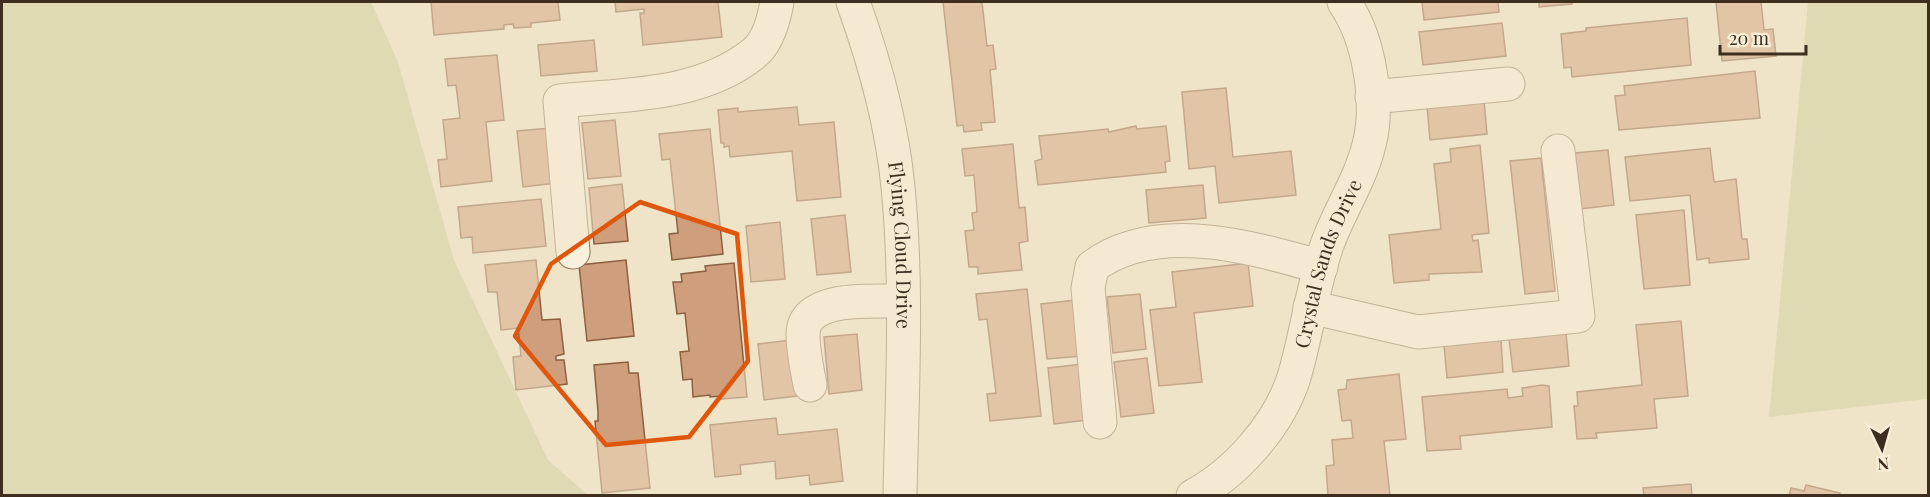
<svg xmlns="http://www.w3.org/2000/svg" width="1930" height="497" viewBox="0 0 1930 497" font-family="'Playfair Display',serif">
	<rect width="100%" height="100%" fill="#f0e4c8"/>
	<path fill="#c9cf9b" d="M2 2H371L398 62 454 260 548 460 588 495H2Z
		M1808 2H1928V399L1769 417Z"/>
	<path fill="#cf9f7d" stroke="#8d5f41" stroke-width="1.5" d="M431 2H558L560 20 531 23V27L514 28 513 24 504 25V29L434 35Z
		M615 2H718L722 37 643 45 640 13H644V9L616 12Z
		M943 2H982L987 46 993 45 996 69 990 70 995 122 981 123 982 130 964 132 963 125 957 126Z
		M1422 2H1498L1499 12 1424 20Z
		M1539 2H1572V4L1539 7Z
		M1716 2H1761L1764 30 1773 29 1776 56 1722 61Z
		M1687 18 1691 65 1572 77 1571 67 1564 68 1561 34 1586 31V28Z
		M1502 23 1506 56 1423 65 1419 32Z
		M594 40 597 71 541 76 538 45Z
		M497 55 504 120 486 122 492 181 441 187 438 160 447 159 443 120 460 118 456 85 448 86 445 59Z
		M1755 71 1760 118 1619 130 1615 96 1625 95 1624 86Z
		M1226 88 1233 157 1291 151 1296 195 1219 203 1215 166 1189 169 1182 92Z
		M1484 100 1487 134 1430 140 1427 106Z
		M797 107 799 125 834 122 841 197 797 201 792 151 730 157 729 146 724 147V143H721L718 110 738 108V112Z
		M615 120 621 176 588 179 582 123Z
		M1136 126 1137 129 1166 126 1170 161 1165 162 1166 172 1038 185 1035 161 1042 159 1039 136 1108 129 1109 132Z
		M550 128 556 183 523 187 517 131Z
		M710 129 723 254 672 260 669 234 678 233 670 159 662 160 659 134Z
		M1013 144 1019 208 1025 207 1028 241 1019 243 1022 270 978 274V267H969L965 231 974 230 972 213 977 212 974 175 965 176 962 149Z
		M1480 145 1489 233 1472 235 1473 241 1478 240 1482 272 1429 274V280L1394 283 1389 235 1441 229 1434 164 1451 162 1450 149Z
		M1710 148 1714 182 1736 179 1742 239H1747L1749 259 1709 263V258L1697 260 1690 195 1630 201 1625 157Z
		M1608 150 1614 205 1580 209 1574 153Z
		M1541 158 1555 291 1525 294 1510 161Z
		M622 184 628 241 594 244 589 188Z
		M1203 185 1206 218 1149 223 1146 190Z
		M541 199 546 246 473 253 472 237 461 238 458 207Z
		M1684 210 1690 285 1644 289 1636 215Z
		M845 215 851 272 817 275 811 219Z
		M780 222 785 279 751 282 746 226Z
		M536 260 542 320 560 319 564 354 556 356V360H564L567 384 516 390 513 357 521 356 518 328 501 330 497 292H488L485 265Z
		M626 260 634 336 587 341 579 265Z
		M734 263 747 397 721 399V396L710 397V395L693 397 692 379 683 380 680 352 689 351 685 313 677 314 673 282H682L681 274 706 271 705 266Z
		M1248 263 1253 306 1194 313 1202 382 1159 386 1150 310 1176 307 1172 272Z
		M1027 289 1041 416 990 421 987 394 996 393 987 319 979 320 976 294Z
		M1140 294 1146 349 1113 353 1107 297Z
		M1075 300 1081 356 1047 359 1041 304Z
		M1681 321 1688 396 1654 399 1657 428 1596 433 1597 438 1577 439 1574 406H1578L1577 392 1642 385 1636 325Z
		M1566 333 1569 366 1513 372 1509 339Z
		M857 334 862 390 829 394 824 337Z
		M1501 339 1503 372 1447 378 1444 345Z
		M791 340 797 396 764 400 758 344Z
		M1147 358 1154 413 1121 417 1114 362Z
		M628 362 629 373H638L650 488 602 493 595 421H598V411L594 365Z
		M1082 364 1088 420 1054 424 1048 368Z
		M1399 374 1406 439 1384 441 1390 496H1328L1326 466 1334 465 1332 440 1353 438 1351 420 1342 421 1338 390 1346 389 1347 380Z
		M1542 385 1549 386 1552 427 1460 436 1461 449 1427 451 1422 397 1507 389 1508 398 1523 396 1522 388Z
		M776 418 778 435 837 429 843 481 810 485 809 475 776 479 775 461 740 465 741 474 715 477 710 425Z
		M1691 484 1692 496H1644L1643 488Z
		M1806 485 1840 493 1839 496H1789L1791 488 1804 491Z"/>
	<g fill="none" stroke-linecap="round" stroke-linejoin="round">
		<g stroke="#8d765c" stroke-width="35">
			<g id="minor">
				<path id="s1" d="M853 2C874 60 892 124 898 187 908 289 902 393 900 496"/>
				<path d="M1372 97 1508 84"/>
				<path d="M573 252 560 101C625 94 699 97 753 54 768 43 774 19 777 2"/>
				<path d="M1310 307 1418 332 1578 316 1558 151"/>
				<path d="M810 385C807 369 803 351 803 334 804 294 874 302 903 301"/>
				<path d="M1100 422 1088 288 1092 267C1156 219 1251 247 1321 267"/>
				<path id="s2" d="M1193 496C1236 473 1279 425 1294 377 1307 334 1312 288 1327 245 1339 211 1360 181 1369 145 1380 102 1369 38 1344 2"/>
			</g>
		</g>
		<use href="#minor" stroke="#faf1dc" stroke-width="33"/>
	</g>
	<path d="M0 0H1930V497H0ZM640 202 737 234 748 361 689 437 606 445 515 336 551 264Z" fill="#f0e4c8" fill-opacity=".55" fill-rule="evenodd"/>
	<path fill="none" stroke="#df570d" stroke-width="4.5" stroke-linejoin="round" d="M640 202 737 234 748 361 689 437 606 445 515 336 551 264Z"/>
	<g text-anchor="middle" stroke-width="4.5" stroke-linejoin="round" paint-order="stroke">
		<g font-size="20" fill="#3d2e20" stroke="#f7eed8">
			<text dy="7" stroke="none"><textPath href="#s1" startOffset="249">Flying Cloud Drive</textPath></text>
			<text dy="7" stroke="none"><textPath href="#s2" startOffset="278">Crystal Sands Drive</textPath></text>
		</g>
	</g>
	<rect width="1930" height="497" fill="none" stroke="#3d2e20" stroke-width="6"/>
	<g transform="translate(1882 449) rotate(175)" stroke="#f7eed8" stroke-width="4.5" paint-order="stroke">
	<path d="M0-4.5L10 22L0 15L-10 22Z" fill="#3d2e20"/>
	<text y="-9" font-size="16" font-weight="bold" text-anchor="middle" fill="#3d2e20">N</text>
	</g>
	<path d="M1720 45v9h86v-9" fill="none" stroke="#3d2e20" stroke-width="3"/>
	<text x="1729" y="45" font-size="18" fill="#3d2e20" stroke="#f7eed8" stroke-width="4.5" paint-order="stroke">20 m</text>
</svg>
